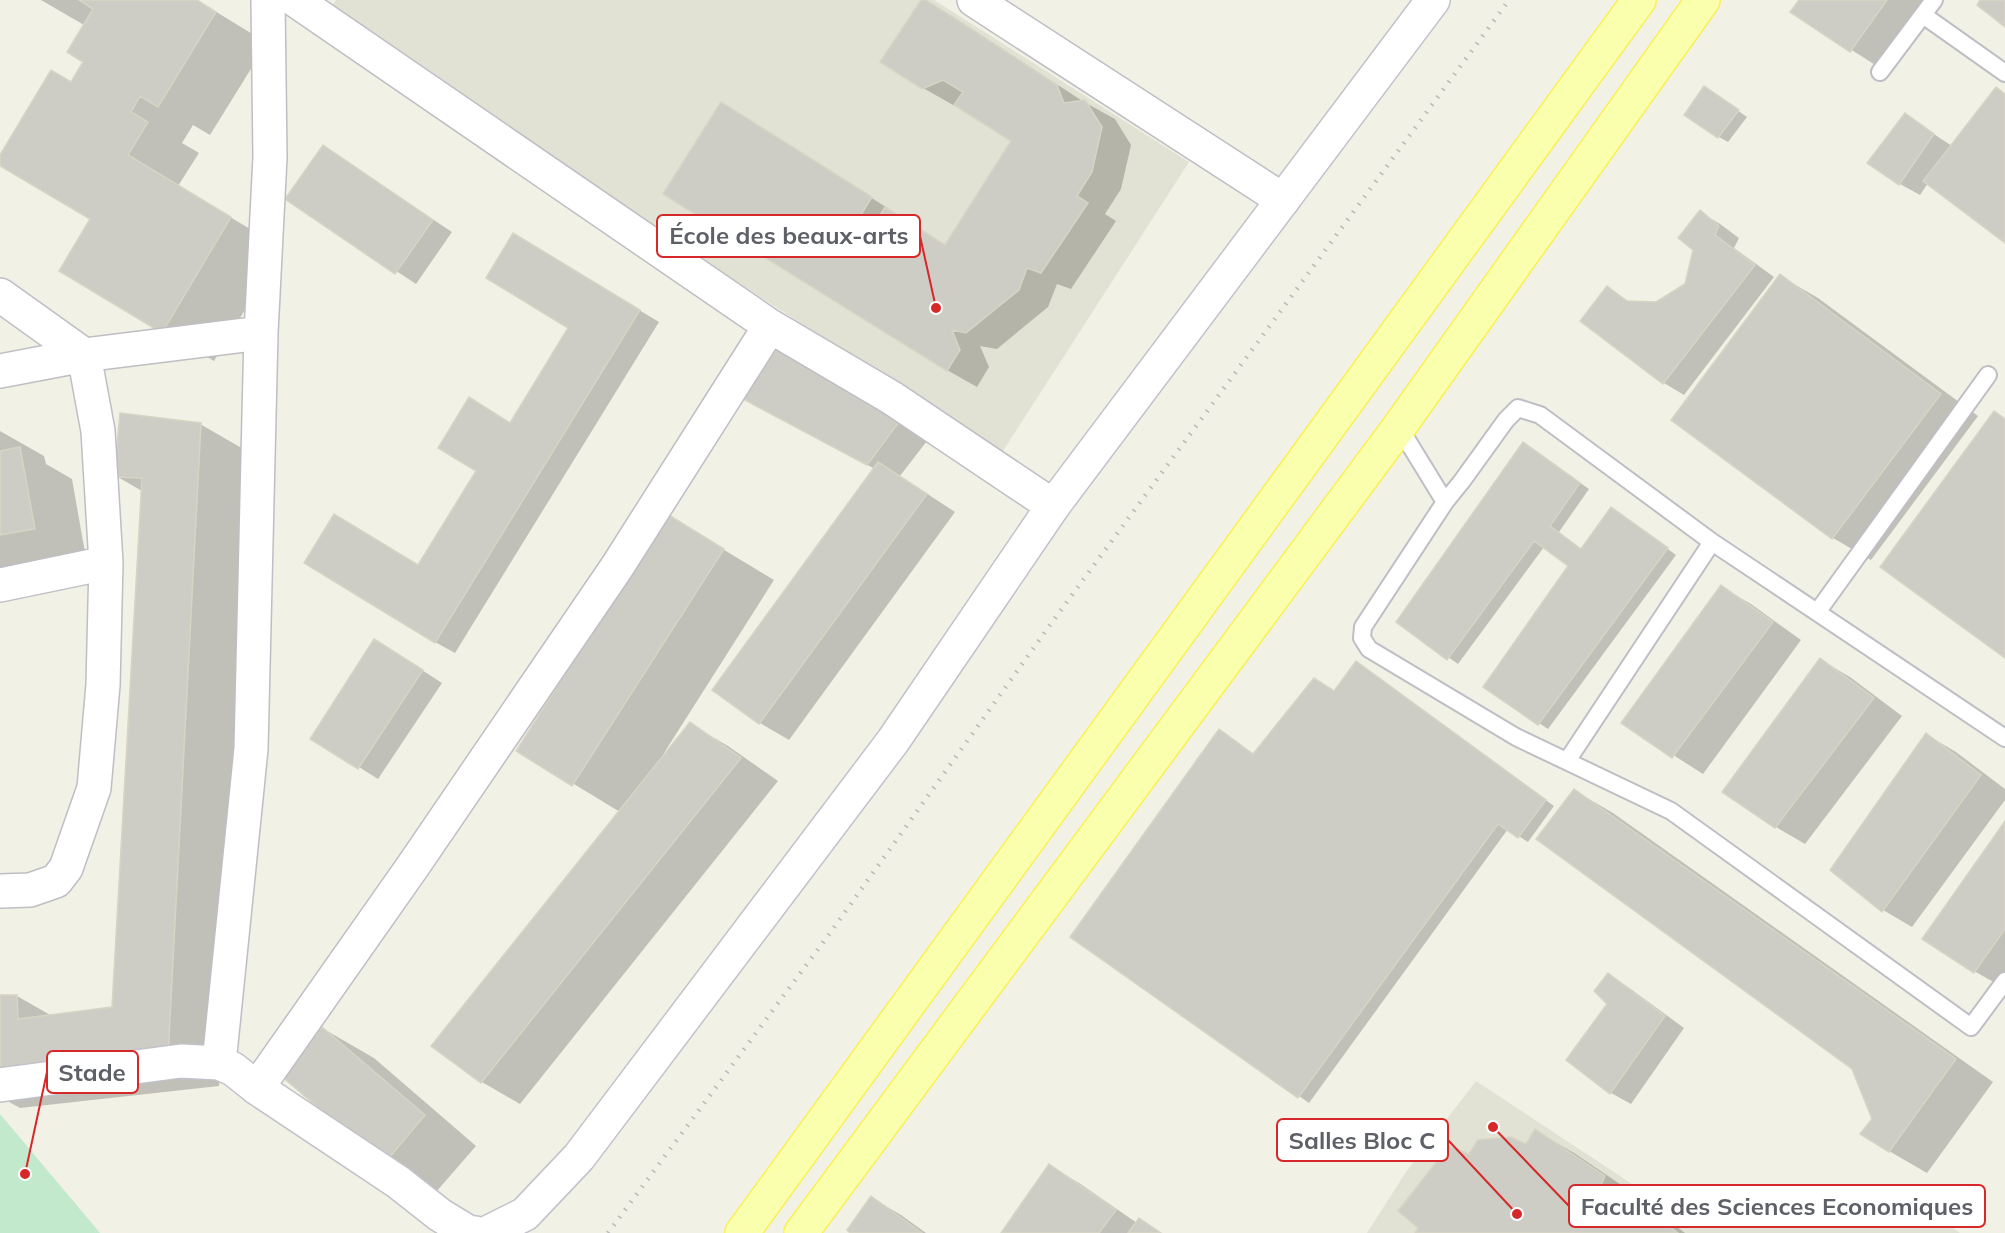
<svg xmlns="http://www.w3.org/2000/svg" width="2005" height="1233" viewBox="0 0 2005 1233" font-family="Mulish,sans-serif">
	<rect width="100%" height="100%" fill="#f1f1e6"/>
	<path fill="#e1e1d4" d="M336 0H934L1189 162 1001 454 327 14Z
		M1476 1081 1655 1199 1898 1190 1960 1233H1367L1406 1172Z"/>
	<path fill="#c2e9cb" d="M0 1114 100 1233H0Z"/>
	<path fill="#0003" d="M41 0H197L267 43 210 135 193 125 182 143 199 153 178 186 282 248 214 361 162 331 92 219 0 165V158L72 83 86 61 84 25Z
		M923 0 952 16 1084 102 1115 119 1131 145 1121 189 1105 214 1116 221 1071 289 1057 284 1048 307 997 349 980 346 989 367 977 387 947 370 751 121 947 246 1013 140 956 104 953 105 923 88Z
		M1801 0H1928L1880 68 1792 12Z
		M1996 89 2005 94V241L1928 183 1920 195 1900 184 1905 115 1952 146Z
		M1714 94 1747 117 1728 142 1719 137Z
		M323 147 452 232 416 284 287 199Z
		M1700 212 1720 224 1739 238 1734 248 1774 277 1684 395 1664 383 1582 321 1607 288 1631 303 1657 304 1686 285 1695 249Z
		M533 246 659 322 455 653 435 642 419 567 570 328Z
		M1780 276 1818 298 1978 416 1871 560 1833 538Z
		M779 349 930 437 900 476 955 512 789 740 760 723 714 689 875 469 775 416Z
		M200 424 252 454 219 1086 20 1108 0 1097V997L17 996 52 1016 114 1008 142 491 116 476Z
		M0 431 44 456 46 464 72 479 86 558 0 574Z
		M1533 450 1589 489 1559 532 1582 550 1621 515 1676 555 1548 729 1485 687 1570 566 1544 547 1458 664 1398 622Z
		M668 516 774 580 664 753 666 754 690 724 728 746 778 781 520 1104 482 1082 433 1045 620 812 518 750Z
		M1721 587 1751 604 1801 640 1703 774 1623 723Z
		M394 652 442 683 378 779 359 767Z
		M1821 660 1850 677 1902 716 1805 844 1776 827 1724 791Z
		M1356 663 1554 806 1528 842 1508 829 1309 1103 1072 936 1220 731 1255 755 1335 692Z
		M1927 735 1956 752 2005 789V800L1912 927 1883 910Z
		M1575 791 1613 813 1993 1082 1927 1173 1889 1151 1854 1068Z
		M2005 824V987L2004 988 1974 971Z
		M1608 975 1628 987 1684 1028 1631 1104 1611 1093 1568 1059 1609 1004Z
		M322 1028 374 1058 476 1146 436 1192 384 1163Z
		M1536 1131 1574 1153 1642 1199 1641 1203 1663 1216 1685 1233H1417L1469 1156 1526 1146Z
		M1050 1166 1079 1183 1137 1223 1139 1220 1161 1233H1003Z
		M872 1198 901 1215 926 1233H853Z"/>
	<path fill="#cecdc5" stroke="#d6d5c4" stroke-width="1.5" d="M79 0H197L216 12 158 107 140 96 131 112 148 122 128 155 231 217 162 333 59 271 90 219 0 166V155L51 70 71 82 83 62 67 52 93 9Z
		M921 0H926L1057 85 1064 103 1085 100 1102 127 1092 172 1077 196 1088 203 1041 273 1027 268 1019 290 966 333 952 330 960 350 947 371 663 194 721 102 872 197 859 218 873 227 885 207 945 245 1011 141 954 105 963 92 943 80 922 89 880 62Z
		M1799 0H1887L1850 52 1790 12Z
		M1980 0H2005V27L1977 5Z
		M1704 86 1739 110 1718 138 1684 115Z
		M1996 87 2005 94V243L1923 181Z
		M1905 113 1934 134 1899 185 1867 163Z
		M323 145 433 220 395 274 285 199Z
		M1700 210 1719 226 1715 235 1755 265 1663 384 1580 321 1607 286 1627 301 1656 302 1685 284 1693 250 1678 238Z
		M513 233 640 310 435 643 304 563 334 514 418 565 476 471 438 448 469 397 510 423 568 328 486 278Z
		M1780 274 1941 394 1832 539 1671 420Z
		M778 347 902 418 867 465 743 399Z
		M1994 411 2005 419V658L1880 567Z
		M120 413 201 423 168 1057 0 1076V995H17L18 1019 112 1007 142 478 114 477Z
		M1523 442 1580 483 1550 526 1581 549 1611 507 1668 548 1538 725 1483 687 1568 566 1534 541 1447 660 1396 622Z
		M20 447 35 529 0 535V451Z
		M878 462 927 494 759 724 712 690Z
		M667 514 724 549 572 786 516 751Z
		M1721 585 1773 622 1672 758 1621 723Z
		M374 639 423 670 358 769 310 739Z
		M1820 658 1874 698 1775 828 1722 792Z
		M1356 661 1546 800 1518 838 1498 824 1298 1098 1070 937 1219 729 1253 754 1314 678 1334 691Z
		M690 722 741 758 481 1083 431 1046Z
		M1926 733 1981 775 1882 912 1830 870Z
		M1574 789 1956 1059 1889 1152 1860 1134 1872 1119 1852 1069 1536 839Z
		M2005 821V929L1974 973 1922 939Z
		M1608 973 1665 1016 1610 1094 1566 1060 1607 1004 1594 991Z
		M322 1027 425 1115 384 1164 280 1075Z
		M1535 1129 1605 1176 1597 1195 1612 1208 1625 1192 1678 1233H1415L1418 1228 1398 1211 1449 1146 1469 1154 1478 1140 1511 1137 1526 1144Z
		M1049 1164 1116 1210 1099 1233H1001Z
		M871 1196 922 1233H850L847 1230Z
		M1139 1218 1161 1233H1128Z"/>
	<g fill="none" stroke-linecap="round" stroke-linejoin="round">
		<g stroke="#bebec5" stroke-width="20">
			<path id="lane" d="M1923 15 2005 73
				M1880 72 1934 0
				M1399 427 1445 502 1462 481 1506 420 1518 408 1540 415 1712 542 2005 738
				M1445 502 1363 627 1362 638 1369 649 1516 737 1671 811 1971 1027 2005 981
				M1818 611 1988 375
				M1567 761 1712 542"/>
		</g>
		<g stroke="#bebec5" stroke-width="36">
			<path id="street" d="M295 0 770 326 892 398 1053 506
				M974 0 1283 200
				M0 295 84 355 98 431 106 563 103 685 94 788 66 868 56 881 30 890 0 891
				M0 371 84 355 261 333
				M0 585 106 563
				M219 1063 251 749 261 333 270 157 268 0
				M257 1088 413 866 617 567 770 326"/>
		</g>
		<g stroke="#c1c2ca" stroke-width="36">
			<path id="secondary" d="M0 1085 181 1061 219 1063 233 1069 257 1088 398 1182 440 1215 468 1232 476 1233
				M487 1233 525 1214 579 1157 893 741 1053 506 1433 0"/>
		</g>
		<g stroke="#faf156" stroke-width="36">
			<path id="primary" d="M742 1233 1639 0
				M801 1233 1399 427 1703 0"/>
		</g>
		<use href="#lane" stroke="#fff" stroke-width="16"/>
		<use href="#street" stroke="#fff" stroke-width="33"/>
		<use href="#secondary" stroke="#fff" stroke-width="33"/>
		<use href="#primary" stroke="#faffad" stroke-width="33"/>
		<path stroke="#b9b9ba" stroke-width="4.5" stroke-dasharray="1.5 8" stroke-linecap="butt" d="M608 1233 830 933 1050 625 1509 0"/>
	</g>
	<path fill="none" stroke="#d62828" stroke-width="2" d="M936 308L920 236M25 1174L47 1072M1517 1214L1448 1140M1493 1127L1569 1206"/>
	<g fill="#d62828" stroke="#fff" stroke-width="2">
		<circle cx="936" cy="308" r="6"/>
		<circle cx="25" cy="1174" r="6"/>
		<circle cx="1517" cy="1214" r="6"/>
		<circle cx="1493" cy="1127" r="6"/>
	</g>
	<g fill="#fff" stroke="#d62828" stroke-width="2">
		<rect x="657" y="215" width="263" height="42" rx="6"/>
		<rect x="47" y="1051" width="91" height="42" rx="6"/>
		<rect x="1277" y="1119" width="171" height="42" rx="6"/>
		<rect x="1569" y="1185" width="416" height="42" rx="6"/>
	</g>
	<g font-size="24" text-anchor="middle" font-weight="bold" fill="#5e6067">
		<text x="789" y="244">École des beaux-arts</text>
		<text x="92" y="1081">Stade</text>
		<text x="1362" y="1149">Salles Bloc C</text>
		<text x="1777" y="1215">Faculté des Sciences Economiques</text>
	</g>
</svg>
